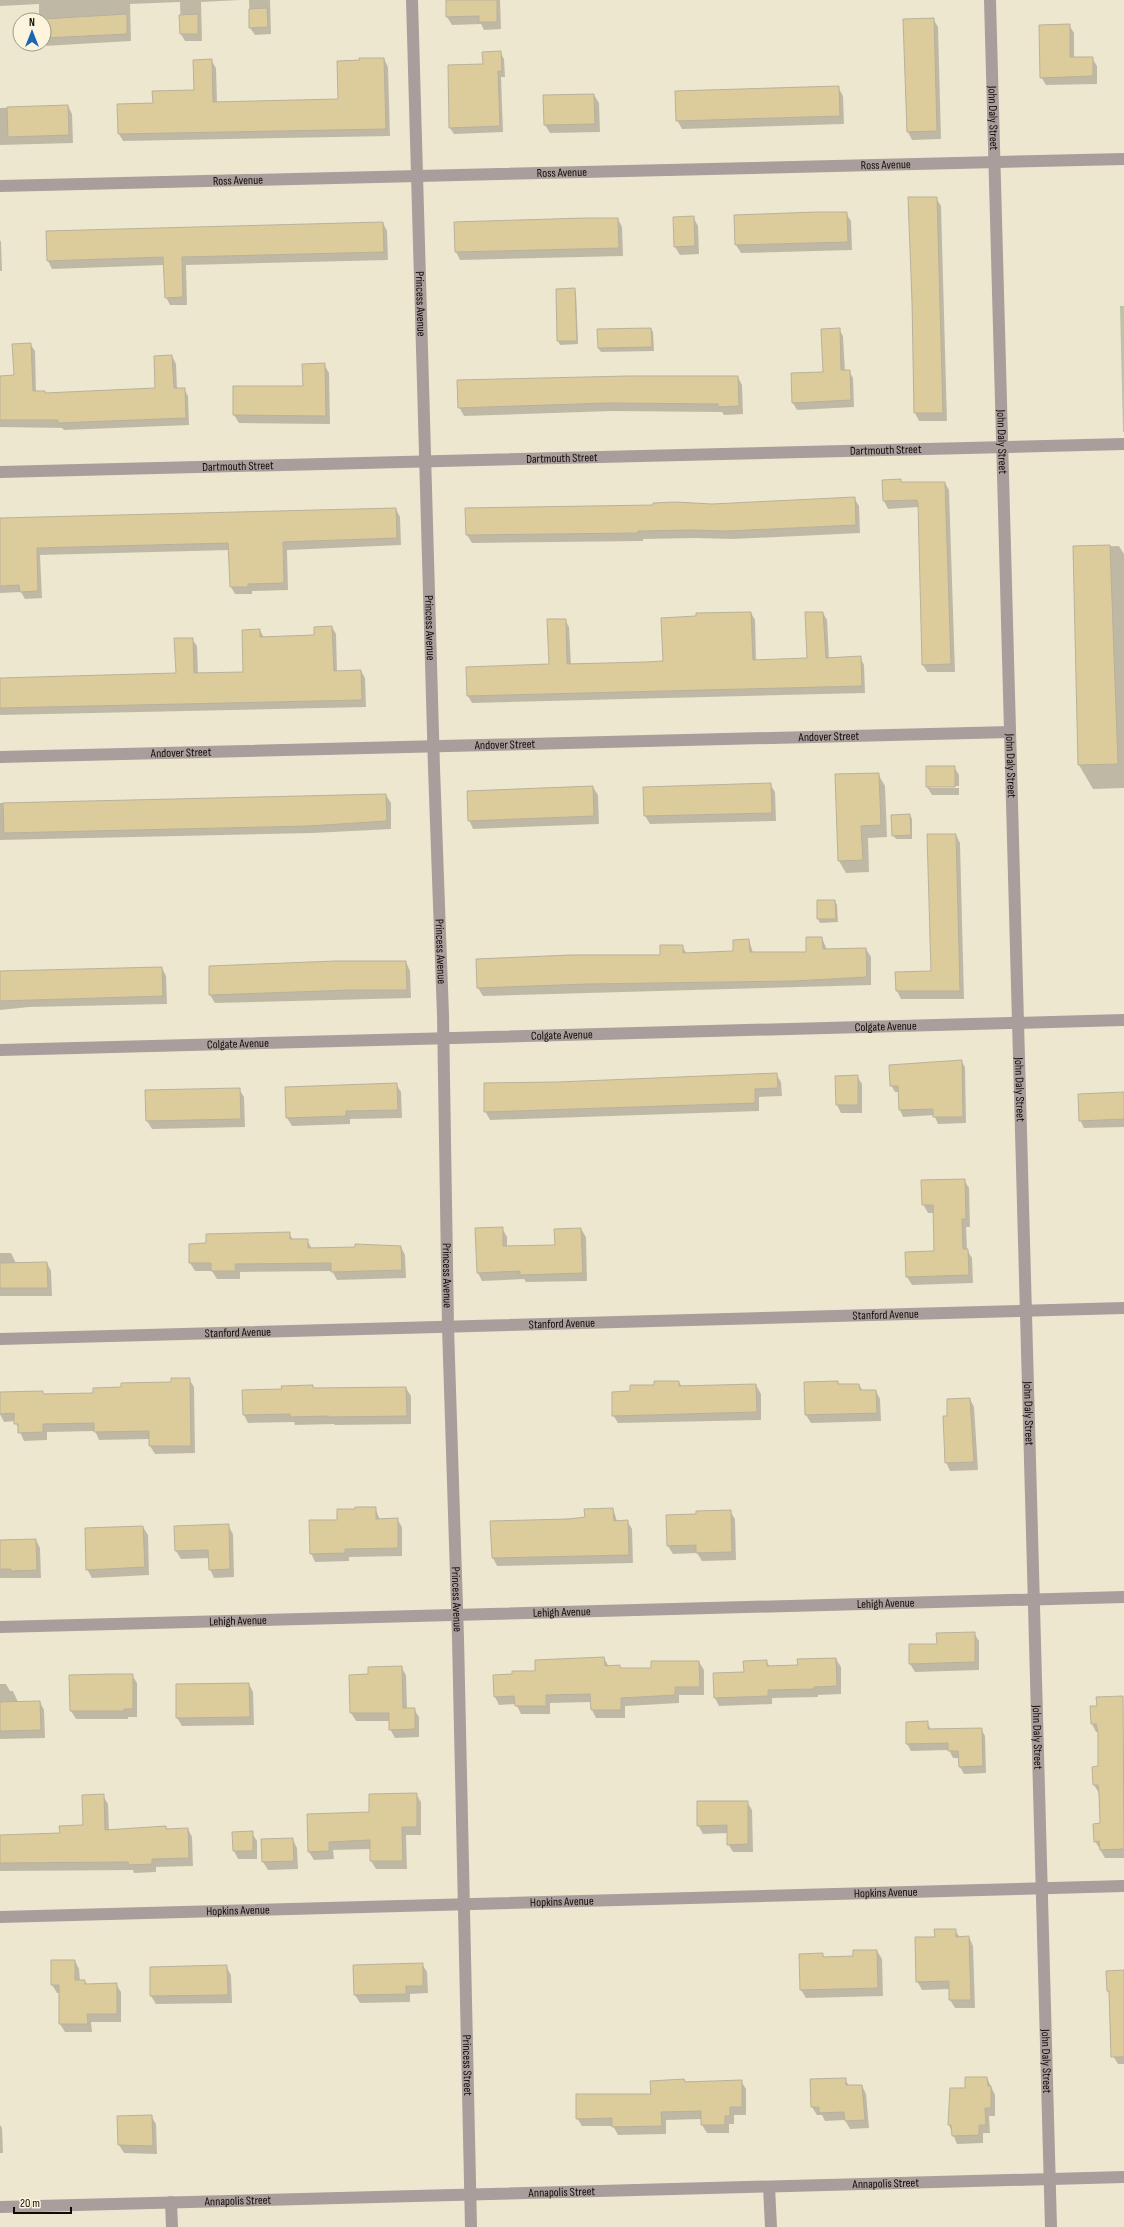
<svg xmlns="http://www.w3.org/2000/svg" width="1124" height="2227" viewBox="0 0 1124 2227" font-family="'Sofia Sans Condensed',sans-serif">
	<rect width="100%" height="100%" fill="#eee7cf"/>
	<path fill="#bdc3a4" d="M1120 306H1124V432H1123Z"/>
	<path fill="#0003" d="M0 0H240L201 2 202 41H185L181 34 180 2 130 4 131 41 44 46V20H39V4L0 6Z
		M249 0H270L271 34 255 35 250 28Z
		M447 0H500L501 29 484 30 481 24 452 25 447 17Z
		M933 19 938 27 941 139 912 140 908 132Z
		M1069 25 1074 33V58H1092L1097 66V84L1046 85 1041 77Z
		M500 52 504 59 505 77H501L503 132 454 134 450 128 484 65Z
		M384 59 388 67 390 136 123 141 119 134 154 104 195 91 211 60 216 68 217 103 339 100Z
		M838 87 843 96 844 124 682 129 677 120Z
		M594 95 599 103 600 132 550 133 545 125 544 96Z
		M68 106 72 114 73 143 0 145V108Z
		M909 198H936L941 206 947 421H919L915 413Z
		M846 213 851 221 852 250 741 253 736 245 735 216Z
		M693 217 698 226 699 254 680 255 675 247Z
		M618 219 622 227 623 256 460 260 456 252 455 223Z
		M383 223 387 231 388 260 186 265 187 305H170L166 297 164 265 52 269 48 261Z
		M0 240 1 242 2 271H0Z
		M574 289 576 293 578 344 560 345 558 341 557 290Z
		M651 329 653 332 654 351 601 352 598 348V330Z
		M839 329 843 336 845 371H849L853 378 854 407 797 410 793 403 824 373Z
		M30 344 35 351 36 392H44L46 394 156 389 172 356 176 364 177 389H184L188 396 189 425 64 430 62 428 0 427V377L15 376Z
		M324 364 329 373 330 424 239 423 234 415V387H304Z
		M738 377 742 385 743 414 724 415 722 412 613 411 464 416 459 407Z
		M900 480 902 483H945L949 490 955 672H927L923 665 919 507 888 509 884 501Z
		M854 498 859 506 860 533 733 539 696 538 643 539V541L472 543 467 535 712 505Z
		M396 509 400 517 401 545 287 550 288 590 252 591V594H235L231 587 230 550 40 555 42 598 25 599 21 592 0 593V520Z
		M1119 546 1124 554V788L1093 789 1079 765 1074 547Z
		M751 613 755 620 756 661 808 659 823 613 827 620 829 659 860 657 864 665 865 693 472 703 468 696 467 668 550 665 565 620 569 627 571 665 664 662Z
		M332 627 336 634 337 672 361 671 365 678 366 707 0 715V679L177 674 192 639 197 646 198 674 244 673 260 630 264 638 315 636Z
		M954 767 959 775V786H930V788H959V795H932L927 787Z
		M878 774 885 786 887 837 868 838 869 872 846 873 839 861Z
		M770 784 775 792 776 821 650 824 645 816Z
		M593 787 598 795 599 824 473 829 469 820Z
		M386 795 391 803V829L313 833 0 840V803Z
		M910 815 912 819V839H896L893 835Z
		M956 835 960 843 964 999H901L897 991 896 973 932 972Z
		M835 901 837 905 838 922 820 923 818 919Z
		M822 938 827 950 866 949 871 957V985L483 996 478 988V960L661 956 682 946 687 954 734 952 749 940 753 953H807Z
		M406 962 410 971 411 998 215 1003 210 995Z
		M162 968 166 976 167 1004 29 1007 0 1010V972Z
		M961 1061 965 1067 966 1123 938 1124 934 1115 903 1117 900 1110 899 1092H895L891 1085Z
		M776 1074 781 1082 782 1096 759 1097V1111L490 1120 485 1111 558 1083Z
		M857 1076 862 1084V1113H841L837 1105Z
		M396 1084 401 1092 402 1118 350 1119V1124L292 1126 287 1118Z
		M239 1089 244 1097 245 1127 152 1129 147 1121Z
		M1124 1093V1127L1084 1128 1080 1120Z
		M964 1180 969 1188 970 1227H966L967 1250 972 1258 973 1283 912 1285 907 1277 935 1252 934 1213H928L923 1204Z
		M502 1228 507 1237V1247L556 1246 581 1229 586 1237 587 1281 526 1282 524 1279 482 1281 478 1273Z
		M289 1233 293 1240H307L312 1249 401 1247 405 1255 406 1278 337 1280 332 1271 240 1272V1279H217L212 1271H195L190 1263V1245Z
		M0 1253H11L16 1263H47L51 1271 52 1296H0Z
		M189 1379 194 1387 195 1453 155 1454 150 1446V1439L99 1440 95 1431 47 1432V1440L24 1441 15 1421 4 1422 0 1414V1393L42 1392 44 1395 94 1394Z
		M679 1382 682 1387 756 1385 761 1394V1420L618 1423 613 1415 631 1392Z
		M838 1382 839 1385H859L863 1391H876L880 1399 881 1421 811 1423 806 1415 805 1383Z
		M312 1386 314 1389 406 1388 411 1396V1424L335 1425 334 1424 295 1425 294 1422 248 1423 244 1415 283 1390Z
		M970 1399 974 1407 978 1470 950 1471 946 1462 948 1417Z
		M375 1508 380 1520 397 1519 402 1527V1556L349 1557V1561L315 1562 311 1553 338 1521Z
		M613 1509 617 1521H627L632 1529 633 1563 497 1566 493 1558 491 1522 586 1518Z
		M730 1511 735 1519 736 1560 702 1561 697 1553 673 1554 668 1546 667 1516 697 1515Z
		M228 1525 233 1534 234 1577 214 1578 210 1569 209 1558 181 1559 176 1551Z
		M143 1527 148 1535 149 1575 92 1578 87 1569Z
		M36 1540 40 1548 41 1578H0V1541Z
		M974 1633 979 1641V1670L915 1672 910 1664 938 1645Z
		M604 1658 609 1667 619 1666 621 1669H652L699 1662 704 1670V1695H679V1703L625 1706V1718H596L592 1710 591 1702 550 1703V1714H521L516 1704 499 1705 495 1697 536 1672Z
		M836 1659 841 1667V1694L818 1695V1697L772 1698V1704L719 1706 715 1698 745 1673 766 1661 770 1667 799 1666Z
		M401 1667 406 1675 407 1709H414L419 1717V1737L395 1738 390 1729V1721H356L351 1713 350 1676 369 1675Z
		M132 1675 137 1683V1717H128V1719H76L71 1711Z
		M0 1684H6L10 1691H13L18 1702H40L44 1710 45 1738 0 1739Z
		M249 1684 253 1692 254 1725 182 1726 177 1718V1685Z
		M1123 1697 1124 1858H1105L1095 1841 1101 1824 1099 1793 1094 1785 1100 1767 1099 1732H1096L1092 1724 1091 1707H1098Z
		M927 1722 931 1730 981 1729 985 1736 986 1773 964 1774 960 1767V1758H953L949 1750 911 1751 907 1744Z
		M416 1794 421 1802V1835H406L407 1869H376L371 1861V1849L333 1850 334 1859 314 1860 309 1852 370 1813Z
		M103 1796 108 1804 109 1831 166 1827 167 1830 188 1829 192 1837 193 1866 156 1867V1872L134 1873 133 1870 0 1871V1836L61 1834 84 1826Z
		M747 1802 752 1810 753 1852H733L728 1844V1833L703 1834 698 1825Z
		M252 1833 257 1841V1859H238L234 1851Z
		M262 1840H293L297 1848 298 1869 268 1870 263 1862Z
		M955 1930 960 1938 969 1937 973 1946 975 2008H955L950 2000V1989L922 1990 917 1981 936 1938Z
		M877 1951 882 1959 883 1996 806 1998 801 1990 800 1955 822 1954 824 1957H854Z
		M75 1961 79 1969 80 1981H85L87 1985 116 1984 121 1992V2022H91L92 2032H65L60 2024V1993H57L52 1985Z
		M422 1964 427 1972 428 1993 410 1994V2002L360 2003 355 1995 354 1966Z
		M226 1966 231 1975 232 2003 156 2004 151 1996V1968Z
		M1124 1971V2064H1118L1113 2056 1110 2042V1994L1108 1991Z
		M987 2078 995 2095V2116H989L990 2133H983V2143L957 2144 949 2125 966 2089Z
		M845 2079 849 2086H862L866 2094 869 2128 850 2129 845 2120 825 2121 822 2115H817L812 2107 811 2080Z
		M741 2081 746 2089V2115H734V2124H729V2133H707L702 2125V2119L666 2120V2134L618 2135 613 2126H582L577 2118 652 2095 651 2082Z
		M151 2116 156 2124 157 2154 124 2153 119 2145 118 2117Z
		M0 2125 2 2128 3 2153H0Z"/>
	<path fill="#dccc9b" stroke="#b9b19b" d="M446 0H497V22H479V16L446 17Z
		M267 8 268 27 249 28V9Z
		M127 14V34L44 38V19Z
		M198 14V34H180L179 15Z
		M934 18 937 131 907 132 903 19Z
		M1070 24V57H1093V76L1040 78 1039 25Z
		M501 51 502 71H498L500 126 449 128 448 65 483 64 482 52Z
		M359 58H384L386 129 118 134 117 104 153 103 152 91 194 90 193 60 212 59 213 102 338 99 337 61 360 60Z
		M839 86 840 116 676 121 675 91Z
		M594 94 595 124 544 125 543 95Z
		M68 105 69 135 8 137 7 107Z
		M908 197H937L943 413H914L912 301Z
		M817 212H847L848 242 735 245 734 215Z
		M694 216 695 246 674 247 673 217Z
		M585 218H618L619 248 455 252 454 222Z
		M383 222 384 252 182 257 183 297 165 298 163 257 47 261 46 231Z
		M575 288 577 341H557L556 289Z
		M651 328 652 347 598 348 597 329Z
		M840 328 841 370H850L851 400 792 403 791 373 823 372 821 329Z
		M31 343 33 391H45V393L155 388 154 356 172 355 174 388H185L186 418 58 423V420H0V376L14 375 12 344Z
		M325 363 326 416 233 415V386H303L302 364Z
		M629 376H738L739 406 718 407V404L608 403 458 408 457 380Z
		M901 479V482H945L951 664 922 665 918 503 917 500 883 501 882 480Z
		M855 497 856 525 728 531 691 530 638 531V533L466 535 465 508 653 505V503L675 502 712 504Z
		M396 508 397 538 283 542 284 583 248 584V587H230L228 543 37 548 38 591 20 592 19 585 0 586V518Z
		M1110 545 1118 764 1078 765 1073 546Z
		M751 612 753 660 807 658 805 612H823L826 658 861 656 862 686 467 696 466 667 549 664 547 619H566L567 664 646 662 663 661 661 618 696 616V613Z
		M332 626 334 671 361 670 362 700 0 708V678L176 673 174 638H193L194 673 243 672 242 630 260 629V637L314 635V627Z
		M926 766H955V787H926Z
		M879 773 881 825 861 826 863 860 838 861 835 774Z
		M771 783 772 813 644 816 643 787Z
		M593 786 594 816 468 821 467 791Z
		M386 794 387 821 308 826 4 833 3 803Z
		M910 814 911 835 892 836 891 815Z
		M927 834H956L960 991H896L895 972 931 971Z
		M817 900H835L836 919H817Z
		M806 937H822L823 949 866 948 867 977 794 981 587 984 477 988 476 959 571 955H660V945H683V953L733 951V940L749 939 750 952H806Z
		M336 961H406L407 990H350L209 995V966Z
		M162 967 163 996 0 1001V971Z
		M962 1060 963 1117H933V1109L899 1110 898 1086H890L889 1065Z
		M777 1073 778 1088 755 1089V1103L484 1112V1083L558 1082Z
		M858 1075V1105H836L835 1076Z
		M397 1083 398 1110 346 1111V1116L286 1118 285 1087Z
		M240 1088 241 1119 146 1121 145 1090Z
		M1124 1092V1119L1079 1121 1078 1094Z
		M965 1179 966 1219H962L963 1249H968L969 1275 906 1277 905 1252 934 1251 933 1205H922L921 1180Z
		M503 1227V1246L555 1245 554 1229 581 1228 583 1273 520 1275V1271L477 1273 475 1228Z
		M290 1232V1239H308V1248L355 1247V1244L401 1246 402 1270 331 1272V1263L235 1264 236 1271H211V1263H189V1244L206 1243V1234Z
		M47 1262 48 1288H0V1263Z
		M171 1378H190L191 1446H149V1431L94 1432V1423L43 1424V1432L18 1433V1424H14V1413L0 1414V1392L43 1391V1394L93 1393V1388L121 1387V1383L171 1382Z
		M654 1381H679V1386L756 1384 757 1412 612 1416V1392L630 1391V1385H654Z
		M838 1381V1384H859L860 1390H876L877 1413 805 1415 804 1382Z
		M313 1385V1388L406 1387 407 1416 329 1417V1416L290 1417V1414L243 1415 242 1390 282 1389 281 1386Z
		M970 1398 974 1462 945 1463 943 1416H947V1399Z
		M355 1507H376V1519L398 1518V1548L345 1549V1553L310 1554 309 1520H337V1509H355Z
		M613 1508 614 1521 628 1520 629 1555 492 1558 490 1521 569 1519 585 1517 584 1509Z
		M731 1510 732 1552 696 1553V1545L667 1546 666 1515 696 1514V1511Z
		M229 1524 230 1569 209 1570 208 1550 175 1551 174 1526Z
		M143 1526 145 1567 86 1570 85 1528Z
		M36 1539 37 1570 11 1571V1569H0V1540Z
		M975 1632V1662L909 1664V1644H937L936 1633Z
		M604 1657 605 1666 620 1665V1668H651V1661H699L700 1687H675V1695L621 1698V1710H591L590 1694 546 1695V1706H515L514 1696 494 1697 493 1675 512 1674V1671H535V1660Z
		M836 1658 837 1686 814 1687V1689L768 1690V1696L714 1698 713 1673 744 1672 743 1661 767 1660V1666L798 1665 797 1659Z
		M402 1666 403 1708H415V1729L389 1730V1713H350L349 1675 368 1674V1667Z
		M112 1674H133V1709H124V1711H70L69 1675Z
		M249 1683 250 1717 176 1718V1684Z
		M1123 1696 1124 1849 1100 1850 1099 1841 1094 1842 1093 1824 1100 1823 1099 1794 1098 1785H1093L1092 1767 1098 1766V1733L1096 1724H1091L1090 1706H1097L1096 1697Z
		M40 1701 41 1730 0 1731V1702Z
		M928 1721V1729L982 1728 983 1766 959 1767 958 1751H948V1743L906 1744V1722Z
		M417 1793V1827H402L403 1861H370V1840L329 1842V1851L308 1852 307 1814 369 1812V1794Z
		M104 1794 105 1830 166 1826V1829L188 1828 189 1858 152 1859V1864L129 1865 128 1862 0 1863V1835L60 1833 59 1826 83 1825 82 1795Z
		M697 1801H748V1844L727 1845V1825L697 1826Z
		M253 1831V1851H233L232 1832Z
		M293 1838 294 1861 262 1862 261 1839Z
		M934 1929H956V1937L969 1936 971 2000H949V1981L916 1982 915 1937H935Z
		M853 1950H877L878 1988 800 1990 799 1954 823 1953V1957L853 1956Z
		M51 1960H75V1980H85V1984L117 1983V2014H87L88 2024H59V1985H51Z
		M423 1963V1986H406V1994L354 1995 353 1965Z
		M227 1965 228 1995 150 1996V1967Z
		M1124 1970V2057H1111L1109 1991H1107L1106 1971Z
		M965 2077H987L988 2086H991V2108H985L986 2125H979V2135L952 2136 951 2125H948L950 2088H965Z
		M846 2078V2085H862L865 2120 845 2121 844 2112 819 2113V2107H811L810 2079Z
		M684 2079 685 2082 742 2080V2107H730V2116H725V2125H701V2111L661 2112 662 2126 612 2127V2118L576 2119V2094H651L650 2081Z
		M152 2115 153 2146 118 2145 117 2116Z"/>
	<g fill="none" stroke-linecap="round" stroke-linejoin="round">
		<g stroke="#a99e9b" stroke-width="12">
			<path id="s1" d="M412 0 434 768 443 1015 448 1327 458 1638 471 2227"/>
			<path id="s2" d="M990 0 1051 2227"/>
			<path id="s3" d="M0 186 1124 159"/>
			<path id="s4" d="M0 472 1124 444"/>
			<path id="s5" d="M0 757 1010 732"/>
			<path id="s6" d="M0 1050 1124 1020"/>
			<path id="s7" d="M0 1339 1124 1308"/>
			<path id="s8" d="M0 1627 1124 1597"/>
			<path id="s9" d="M0 1917 1124 1886"/>
			<path d="M769 2187 771 2227"/>
			<path d="M171 2202 172 2227"/>
			<path id="s10" d="M0 2207 1124 2177"/>
		</g>
	</g>
	<g text-anchor="middle" stroke-width="3" stroke-linejoin="round" paint-order="stroke">
		<g font-size="12" fill="#0f0c05" stroke="#fcf4dc">
			<text dy="4" stroke="none"><textPath href="#s2" startOffset="118">John Daly Street</textPath></text>
			<text dy="4" stroke="none"><textPath href="#s3" startOffset="886">Ross Avenue</textPath></text>
			<text dy="4" stroke="none"><textPath href="#s3" startOffset="562">Ross Avenue</textPath></text>
			<text dy="4" stroke="none"><textPath href="#s3" startOffset="238">Ross Avenue</textPath></text>
			<text dy="4" stroke="none"><textPath href="#s1" startOffset="304">Princess Avenue</textPath></text>
			<text dy="4" stroke="none"><textPath href="#s2" startOffset="442">John Daly Street</textPath></text>
			<text dy="4" stroke="none"><textPath href="#s4" startOffset="886">Dartmouth Street</textPath></text>
			<text dy="4" stroke="none"><textPath href="#s4" startOffset="562">Dartmouth Street</textPath></text>
			<text dy="4" stroke="none"><textPath href="#s4" startOffset="238">Dartmouth Street</textPath></text>
			<text dy="4" stroke="none"><textPath href="#s1" startOffset="628">Princess Avenue</textPath></text>
			<text dy="4" stroke="none"><textPath href="#s5" startOffset="829">Andover Street</textPath></text>
			<text dy="4" stroke="none"><textPath href="#s5" startOffset="505">Andover Street</textPath></text>
			<text dy="4" stroke="none"><textPath href="#s5" startOffset="181">Andover Street</textPath></text>
			<text dy="4" stroke="none"><textPath href="#s2" startOffset="766">John Daly Street</textPath></text>
			<text dy="4" stroke="none"><textPath href="#s1" startOffset="952">Princess Avenue</textPath></text>
			<text dy="4" stroke="none"><textPath href="#s6" startOffset="886">Colgate Avenue</textPath></text>
			<text dy="4" stroke="none"><textPath href="#s6" startOffset="562">Colgate Avenue</textPath></text>
			<text dy="4" stroke="none"><textPath href="#s6" startOffset="238">Colgate Avenue</textPath></text>
			<text dy="4" stroke="none"><textPath href="#s2" startOffset="1090">John Daly Street</textPath></text>
			<text dy="4" stroke="none"><textPath href="#s1" startOffset="1276">Princess Avenue</textPath></text>
			<text dy="4" stroke="none"><textPath href="#s7" startOffset="886">Stanford Avenue</textPath></text>
			<text dy="4" stroke="none"><textPath href="#s7" startOffset="562">Stanford Avenue</textPath></text>
			<text dy="4" stroke="none"><textPath href="#s7" startOffset="238">Stanford Avenue</textPath></text>
			<text dy="4" stroke="none"><textPath href="#s2" startOffset="1414">John Daly Street</textPath></text>
			<text dy="4" stroke="none"><textPath href="#s1" startOffset="1600">Princess Avenue</textPath></text>
			<text dy="4" stroke="none"><textPath href="#s8" startOffset="886">Lehigh Avenue</textPath></text>
			<text dy="4" stroke="none"><textPath href="#s8" startOffset="562">Lehigh Avenue</textPath></text>
			<text dy="4" stroke="none"><textPath href="#s8" startOffset="238">Lehigh Avenue</textPath></text>
			<text dy="4" stroke="none"><textPath href="#s2" startOffset="1738">John Daly Street</textPath></text>
			<text dy="4" stroke="none"><textPath href="#s9" startOffset="886">Hopkins Avenue</textPath></text>
			<text dy="4" stroke="none"><textPath href="#s9" startOffset="562">Hopkins Avenue</textPath></text>
			<text dy="4" stroke="none"><textPath href="#s9" startOffset="238">Hopkins Avenue</textPath></text>
			<text dy="4" stroke="none"><textPath href="#s2" startOffset="2062">John Daly Street</textPath></text>
			<text dy="4" stroke="none"><textPath href="#s1" startOffset="2066">Princess Street</textPath></text>
			<text dy="4" stroke="none"><textPath href="#s10" startOffset="886">Annapolis Street</textPath></text>
			<text dy="4" stroke="none"><textPath href="#s10" startOffset="562">Annapolis Street</textPath></text>
			<text dy="4" stroke="none"><textPath href="#s10" startOffset="238">Annapolis Street</textPath></text>
		</g>
	</g>
	<g transform="translate(32 32)"><circle r="19" fill="#fcf4dc" stroke="#9d9786"/>
	<path d="M0-3L7 15L0 10L-7 15Z" fill="#1a65b4"/>
	<text y="-6" font-size="11" font-weight="bold" text-anchor="middle" fill="#0f0c05">N</text>
	</g>
	<path d="M14 2207v6h57v-6" fill="none" stroke="#0f0c05" stroke-width="2"/>
	<text x="20" y="2207" font-size="12" fill="#0f0c05" stroke="#fcf4dc" stroke-width="3" paint-order="stroke">20 m</text>
</svg>
